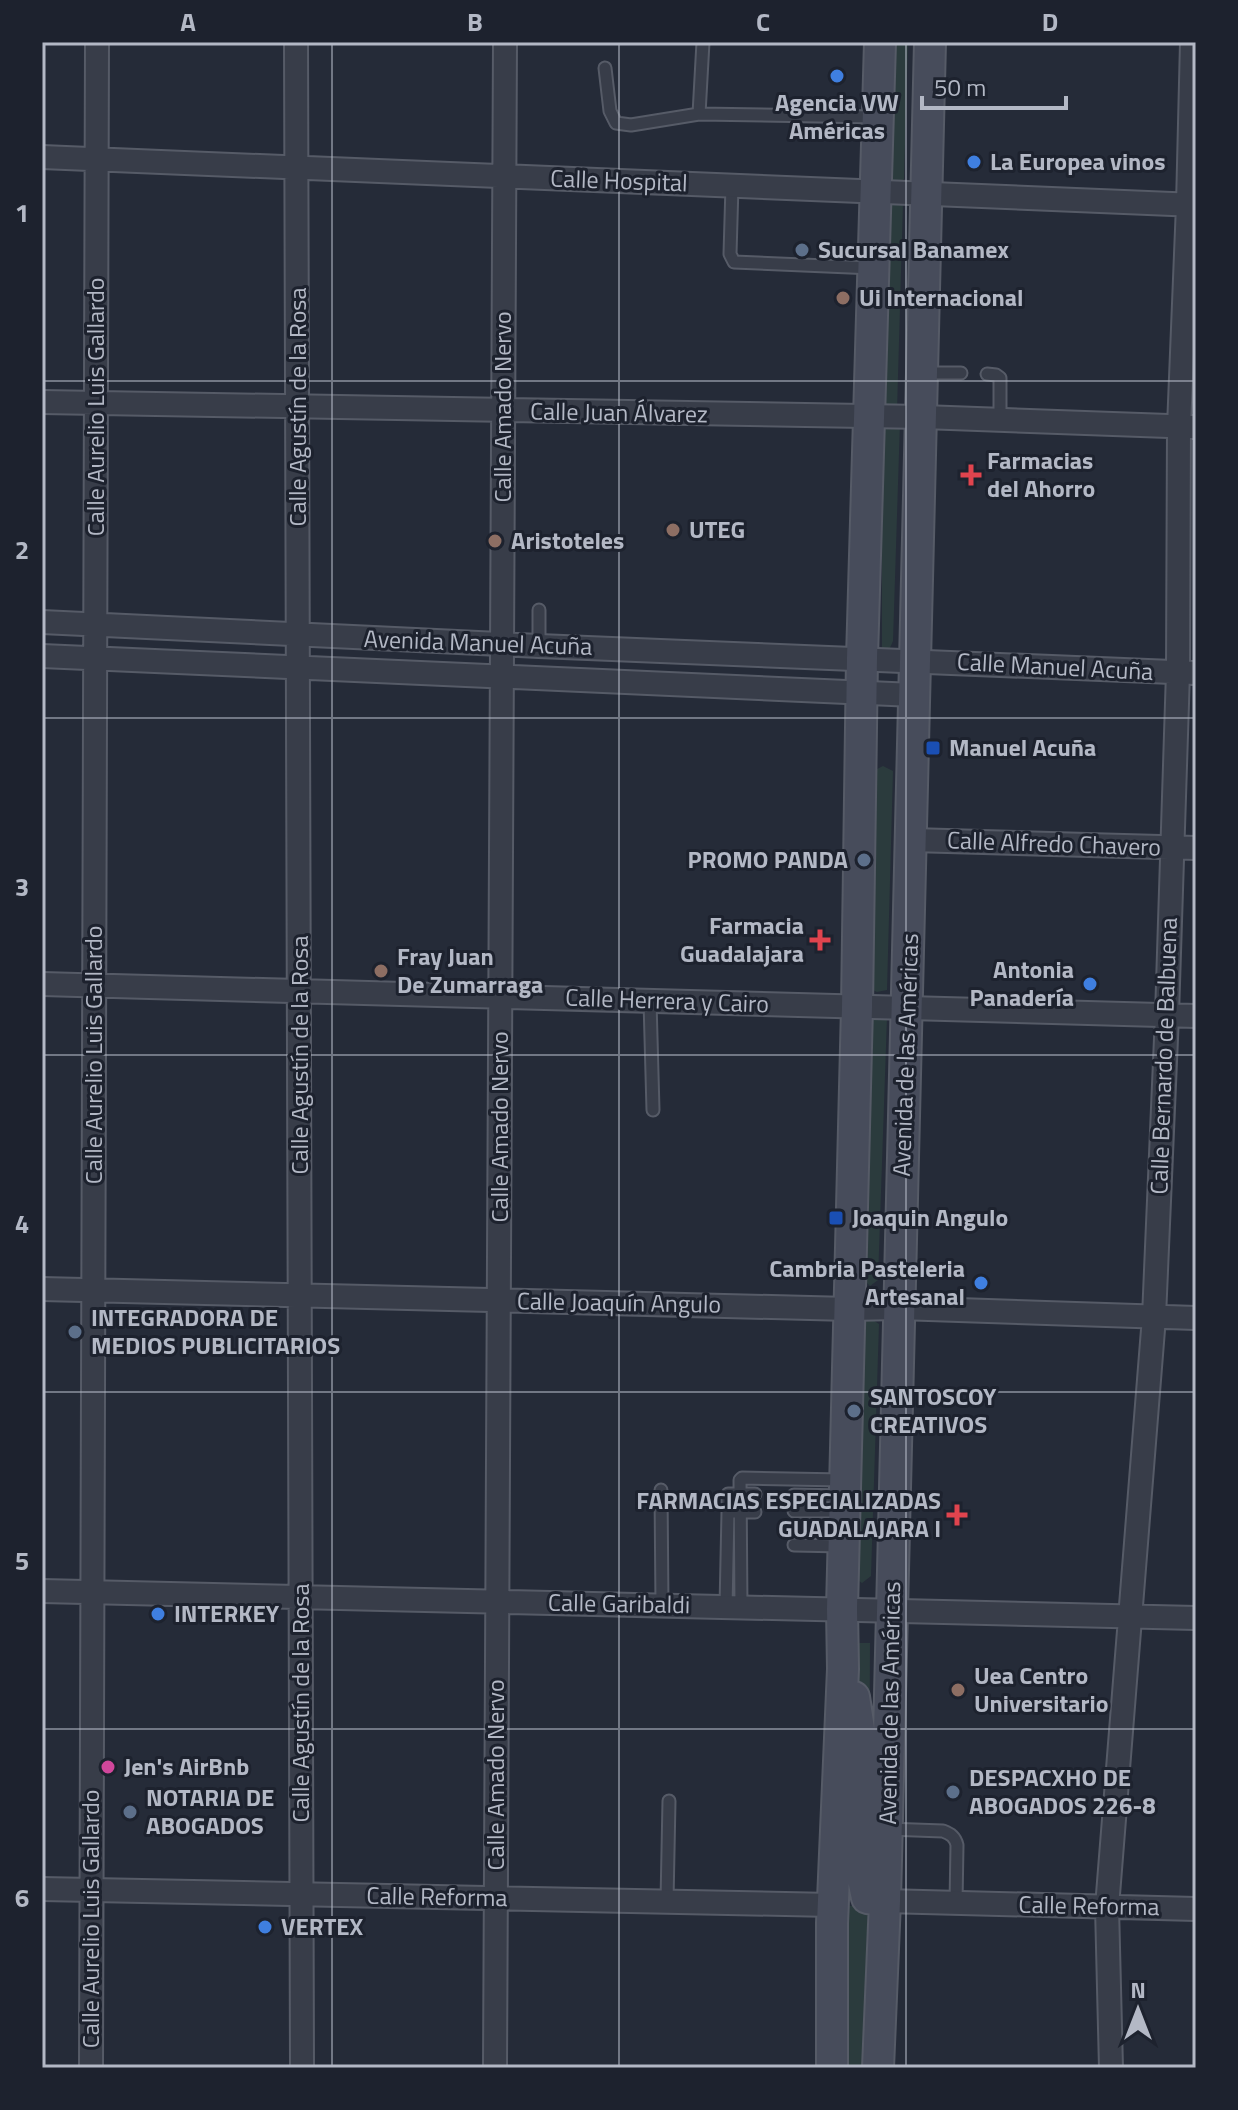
<svg xmlns="http://www.w3.org/2000/svg" width="1238" height="2110" viewBox="0 0 1238 2110" font-family="'Titillium Web',sans-serif">
	<rect width="100%" height="100%" fill="#252b38"/>
	<path fill="#2b3b3d" d="M890 42H908L904 179 895 186 886 179Z
		M903 203 897 411 879 410 887 204Z
		M900 422 893 641 889 650 882 648V424Z
		M883 766 893 771 887 990 877 992 869 988 873 771Z
		M878 1012 887 1017 878 1280 870 1286 862 1278 868 1019Z
		M870 1318 879 1324 871 1576 862 1583 854 1577 861 1325Z
		M854 1643H870L869 1826 855 1692Z
		M868 1905 862 2068H847V1906Z"/>
	<g fill="none" stroke-linecap="round" stroke-linejoin="round">
		<g stroke="#565b67" stroke-width="15">
			<path id="service" d="M703 42 699 114 875 117
				M605 68 610 111 616 123 631 125 699 114
				M732 186 730 254 734 262 873 268
				M924 373H961
				M987 374 996 375 1000 378V419
				M539 646V610
				M650 1001 653 1110
				M661 1490 662 1605
				M794 1495 845 1496
				M794 1511H844
				M728 1512V1494H755
				M794 1545 843 1546
				M726 1607 728 1512H755
				M741 1607 740 1480 742 1478 843 1480
				M887 1829 943 1831C951 1834 955 1837 957 1845L956 1903
				M667 1901 669 1801"/>
		</g>
		<g stroke="#565b67" stroke-width="26">
			<path id="minor" d="M296 42 302 2068
				M42 157 1196 205
				M42 402 923 417 1196 427
				M42 622 539 646 1196 673
				M42 656 914 695
				M912 840 1196 848
				M42 984 1196 1016
				M42 1289 849 1309 899 1308 1196 1318
				M42 1591 1196 1618
				M42 1889 832 1905
				M885 1901 1196 1909
				M91 2068 97 42
				M495 2068 505 42
				M1111 2068 1107 1907 1154 1317 1167 1015 1178 672 1179 427 1188 205 1192 42"/>
		</g>
		<g stroke="#565b67" stroke-width="34">
			<path id="secondary" d="M854 1697 862 1748 863 1879 867 1898 885 1901
				M832 2068V1923L843 1669 842 1609 857 1007 862 658 880 42
				M878 2068 885 1901 930 42"/>
		</g>
		<use href="#service" stroke="#383d49" stroke-width="11"/>
		<use href="#minor" stroke="#383d49" stroke-width="22"/>
		<use href="#secondary" stroke="#474c5b" stroke-width="30"/>
	</g>
	<path fill="none" stroke="#b3b8c5" stroke-width="2" stroke-opacity="0.55" d="M332 42V2068M619 42V2068M906 42V2068M42 381H1196M42 718H1196M42 1055H1196M42 1392H1196M42 1729H1196"/>
	<g fill="#3f7fe0" stroke="#1d222e" stroke-width="3">
		<circle cx="837" cy="76" r="8"/>
		<circle cx="974" cy="162" r="8"/>
		<circle cx="1090" cy="984" r="8"/>
		<circle cx="981" cy="1283" r="8"/>
		<circle cx="158" cy="1614" r="8"/>
		<circle cx="265" cy="1927" r="8"/>
	</g>
	<g fill="#5c6f8a" stroke="#1d222e" stroke-width="3">
		<circle cx="802" cy="250" r="8"/>
		<circle cx="864" cy="860" r="8"/>
		<circle cx="75" cy="1332" r="8"/>
		<circle cx="854" cy="1411" r="8"/>
		<circle cx="953" cy="1792" r="8"/>
		<circle cx="130" cy="1812" r="8"/>
	</g>
	<g fill="#8d6e63" stroke="#1d222e" stroke-width="3">
		<circle cx="843" cy="298" r="8"/>
		<circle cx="673" cy="530" r="8"/>
		<circle cx="495" cy="541" r="8"/>
		<circle cx="381" cy="971" r="8"/>
		<circle cx="958" cy="1690" r="8"/>
	</g>
	<g fill="#e0444e" stroke="#1d222e" stroke-width="3">
		<path d="M967 463h8v8h8v8h-8v8h-8v-8h-8v-8h8z"/>
		<path d="M816 928h8v8h8v8h-8v8h-8v-8h-8v-8h8z"/>
		<path d="M953 1503h8v8h8v8h-8v8h-8v-8h-8v-8h8z"/>
	</g>
	<g fill="#1a4fb4" stroke="#1d222e" stroke-width="3">
		<rect x="925" y="740" width="16" height="16" rx="4"/>
		<rect x="828" y="1210" width="16" height="16" rx="4"/>
	</g>
	<circle fill="#d1479c" stroke="#1d222e" stroke-width="3" cx="108" cy="1767" r="8"/>
	<g text-anchor="middle" stroke-width="6" stroke-linejoin="round" paint-order="stroke">
		<g font-size="24" font-weight="bold" fill="#b3b8c5" stroke="#1d222e" text-anchor="start">
			<text x="837" y="111" text-anchor="middle">Agencia VW<tspan x="837" dy="28">Américas</tspan></text>
			<text x="990" y="170">La Europea vinos</text>
			<text x="818" y="258">Sucursal Banamex</text>
			<text x="859" y="306">Ui Internacional</text>
			<text x="987" y="469">Farmacias<tspan x="987" dy="28">del Ahorro</tspan></text>
			<text x="689" y="538">UTEG</text>
			<text x="511" y="549">Aristoteles</text>
			<text x="949" y="756">Manuel Acuña</text>
			<text x="848" y="868" text-anchor="end">PROMO PANDA</text>
			<text x="804" y="934" text-anchor="end">Farmacia<tspan x="804" dy="28">Guadalajara</tspan></text>
			<text x="397" y="965">Fray Juan<tspan x="397" dy="28">De Zumarraga</tspan></text>
			<text x="1074" y="978" text-anchor="end">Antonia<tspan x="1074" dy="28">Panadería</tspan></text>
			<text x="852" y="1226">Joaquin Angulo</text>
			<text x="965" y="1277" text-anchor="end">Cambria Pasteleria<tspan x="965" dy="28">Artesanal</tspan></text>
			<text x="91" y="1326">INTEGRADORA DE<tspan x="91" dy="28">MEDIOS PUBLICITARIOS</tspan></text>
			<text x="870" y="1405">SANTOSCOY<tspan x="870" dy="28">CREATIVOS</tspan></text>
			<text x="941" y="1509" text-anchor="end">FARMACIAS ESPECIALIZADAS<tspan x="941" dy="28">GUADALAJARA I</tspan></text>
			<text x="174" y="1622">INTERKEY</text>
			<text x="974" y="1684">Uea Centro<tspan x="974" dy="28">Universitario</tspan></text>
			<text x="124" y="1775">Jen's AirBnb</text>
			<text x="969" y="1786">DESPACXHO DE<tspan x="969" dy="28">ABOGADOS 226-8</tspan></text>
			<text x="146" y="1806">NOTARIA DE<tspan x="146" dy="28">ABOGADOS</tspan></text>
			<text x="281" y="1935">VERTEX</text>
		</g>
		<g font-size="24" fill="#b3b8c5" stroke="#1d222e">
			<text transform="translate(619 181) rotate(2)" y="8">Calle Hospital</text>
			<text transform="translate(96 407) rotate(-90)" y="8">Calle Aurelio Luis Gallardo</text>
			<text transform="translate(298 407) rotate(-90)" y="8">Calle Agustín de la Rosa</text>
			<text transform="translate(503 407) rotate(-90)" y="8">Calle Amado Nervo</text>
			<text transform="translate(619 413) rotate(1)" y="8">Calle Juan Álvarez</text>
			<text transform="translate(478 643) rotate(2)" y="8">Avenida Manuel Acuña</text>
			<text transform="translate(1055 667) rotate(3)" y="8">Calle Manuel Acuña</text>
			<text transform="translate(1054 844) rotate(2)" y="8">Calle Alfredo Chavero</text>
			<text transform="translate(667 1001) rotate(2)" y="8">Calle Herrera y Cairo</text>
			<text transform="translate(94 1055) rotate(-90)" y="8">Calle Aurelio Luis Gallardo</text>
			<text transform="translate(300 1055) rotate(-90)" y="8">Calle Agustín de la Rosa</text>
			<text transform="translate(906 1055) rotate(-88)" y="8">Avenida de las Américas</text>
			<text transform="translate(1164 1056) rotate(-88)" y="8">Calle Bernardo de Balbuena</text>
			<text transform="translate(500 1127) rotate(-90)" y="8">Calle Amado Nervo</text>
			<text transform="translate(619 1303) rotate(1)" y="8">Calle Joaquín Angulo</text>
			<text transform="translate(619 1604) rotate(1)" y="8">Calle Garibaldi</text>
			<text transform="translate(301 1703) rotate(-90)" y="8">Calle Agustín de la Rosa</text>
			<text transform="translate(890 1703) rotate(-89)" y="8">Avenida de las Américas</text>
			<text transform="translate(496 1775) rotate(-90)" y="8">Calle Amado Nervo</text>
			<text transform="translate(437 1897) rotate(1)" y="8">Calle Reforma</text>
			<text transform="translate(1089 1906) rotate(1)" y="8">Calle Reforma</text>
			<text transform="translate(91 1919) rotate(-90)" y="8">Calle Aurelio Luis Gallardo</text>
		</g>
	</g>
	<rect width="1238" height="2110" fill="none" stroke="#1d222e" stroke-width="88"/>
	<g transform="translate(1138 2010)" stroke="#1d222e" stroke-width="6" paint-order="stroke">
	<path d="M0-6L14 30L0 20L-14 30Z" fill="#b3b8c5"/>
	<text y="-12" font-size="22" font-weight="bold" text-anchor="middle" fill="#b3b8c5">N</text>
	</g>
	<path d="M922 96v12h144v-12" fill="none" stroke="#b3b8c5" stroke-width="4"/>
	<text x="934" y="96" font-size="24" fill="#b3b8c5" stroke="#1d222e" stroke-width="6" paint-order="stroke">50 m</text>
	<rect x="44" y="44" width="1150" height="2022" fill="none" stroke="#b3b8c5" stroke-width="3"/>
	<g font-size="26" text-anchor="middle" font-weight="bold" fill="#b3b8c5">
		<text x="188" y="31">A</text>
		<text x="475" y="31">B</text>
		<text x="763" y="31">C</text>
		<text x="1050" y="31">D</text>
		<text x="22" y="222">1</text>
		<text x="22" y="559">2</text>
		<text x="22" y="896">3</text>
		<text x="22" y="1233">4</text>
		<text x="22" y="1570">5</text>
		<text x="22" y="1907">6</text>
	</g>
</svg>
